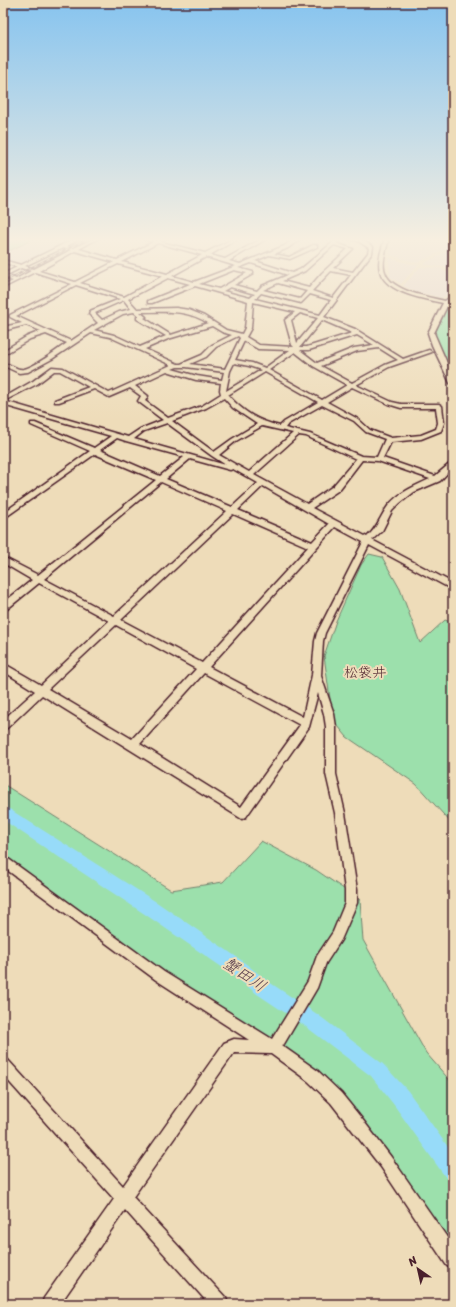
<svg xmlns="http://www.w3.org/2000/svg" width="456" height="1307" viewBox="0 0 456 1307" font-family="Sriracha,'Klee One',sans-serif">
	<rect width="100%" height="100%" fill="#eedcb9"/>
	<filter id="ink" filterUnits="userSpaceOnUse"><feTurbulence type="fractalNoise" baseFrequency=".025" numOctaves="2"/><feDisplacementMap in="SourceGraphic" scale="8" xChannelSelector="R" yChannelSelector="G"/><feConvolveMatrix kernelMatrix="1 2 1 2 8 2 1 2 1" color-interpolation-filters="sRGB"/></filter>
	<g filter="url(#ink)">
		<path fill="#e6d5cc" d="M3 238H75L24 263 18 264 3 259Z
			M392 238H453V243L445 250 417 263 390 255Z
			M453 246V269L423 264 447 251Z
			M389 258 407 263 418 265 401 284 390 277Z
			M420 267 440 268 453 277V291L442 298 416 292 403 286Z"/>
		<path fill="#9ce0ac" stroke="#73806c" d="M3 238H36L11 250 3 249Z
			M453 303V382L434 343 439 318Z
			M369 554 382 557 400 589 420 643 445 620 453 623V825L416 784 347 737 333 720 324 656 336 621 361 565Z
			M3 784 171 890 223 882 261 841 316 870 360 900 363 940 426 1053 453 1084V1261L336 1098 3 855Z"/>
		<g fill="none" stroke-linecap="round" stroke-linejoin="round">
			<path fill="#97dbf9" fill-rule="evenodd" d="M3 805 158 903 241 960 269 982 317 1014 383 1064 408 1091 453 1154V1181L446 1178 394 1105 371 1076 305 1026 257 994 229 972 146 915 3 820Z"/>
			<g stroke="#4a1f2b" stroke-width="3">
				<path id="minor" d="M76 238H81L67 246 74 248 94 238H99L79 249 117 260 153 242 141 238 157 240 162 238H167L161 242 205 253 234 238H239L210 255 225 259 263 238H268L229 261 240 264 284 246 296 238H302L288 248 274 254 289 257 313 245H317V247L290 259 269 255 255 261 292 273 301 269 338 238H342L336 243 353 249 333 268 353 272 368 253 369 248 358 241 346 238 361 239 373 247 372 253 324 317 355 329 403 359 429 350 432 352 389 367 356 385 392 402 401 404H439L442 406 444 423 441 431 421 439 391 442 383 458 435 476 453 461V467L440 481 414 492 400 503 392 511 382 531 372 540 453 583V590L369 545 325 633 323 641 321 676 334 714 336 727V774L345 813 357 890V903L341 940 326 963 317 988 284 1044 281 1045 318 1071 341 1093 362 1119 391 1157 453 1246V1268L447 1266 381 1167 331 1103 308 1081 271 1054 234 1053 133 1197 226 1298 228 1304H209L125 1210 60 1304H42L44 1298 114 1199 3 1075V1058L8 1060 123 1186 224 1043 234 1039 249 1040 156 980 3 867V855L164 972 272 1039 308 981 317 956 333 932 345 903V890L335 813 326 774V727L324 714 318 693 309 727 246 817 242 819 42 695 6 729 3 730V720L35 691 3 671V663L41 685 109 621 39 583 6 610 3 611V603L32 580 3 563V557L38 575 156 480 95 454 3 519V513L90 451 31 425V423H35L94 448 111 436 3 405V398L33 381 52 367 63 368 109 393 171 365 110 337 91 333 52 359 28 372 19 373 6 367 3 368V364C11 362 16 371 24 369 35 367 57 350 67 343L46 334 30 339 3 355V351L26 337 41 331 26 325 3 331V327L22 323 10 317V315L72 284 35 272 3 288V286L13 281 4 278 3 274 17 267 3 262V260L21 265ZM158 243 202 255 167 274 122 262ZM334 245 348 249 322 273 309 288 282 281 305 271ZM63 248 71 250 34 269 25 266ZM75 251 114 262 75 282 39 271ZM206 257 236 266 194 282 172 276ZM251 263 288 275 262 286 257 291 234 285 253 274V272L238 268ZM118 264 163 276 124 297 80 283ZM21 268 31 271 16 279 7 275ZM234 270 247 273 219 289 199 284ZM331 271 351 275 333 298 312 291ZM168 278 190 284 148 301V303H152L195 286 248 301 245 328 242 334 226 330 204 316 189 310 176 308 137 309 128 299ZM278 283 307 291 300 299 263 290ZM76 285 120 299 90 311 89 314 98 323 71 341 16 316ZM230 287 255 294 250 298 223 291ZM261 293 301 303 310 294 331 300 320 315 255 299ZM124 300 131 309 119 312 102 320 95 313ZM253 302 295 312 285 320 292 345 294 347 259 345 246 337 251 328ZM134 312 139 316 137 317V319L166 336 140 347 114 335 94 330 123 314ZM140 312C166 312 186 309 208 323L171 335 144 318 146 317ZM300 313 318 318 297 343 291 320ZM322 320 352 333 307 347H300ZM212 326 222 332 232 335 212 345 202 355 181 364H178L145 349 168 339ZM357 335 374 345 354 348 317 363 300 350H309ZM238 336 240 338 225 369 190 364 206 357 216 347ZM244 341 258 349 290 350 265 368 252 363 235 360ZM379 348 398 360 385 365 352 383 321 366 357 351ZM295 352 313 366 347 385 322 400 269 370ZM234 363 249 366 261 370 226 391 230 371ZM177 367H186L224 372 222 380 197 376 172 369ZM54 371H60L89 387 55 400V402H59L94 389 109 397 130 388 141 396 138 401 139 402 163 420 140 429 128 437 4 401 37 384ZM167 371 196 380 221 383 220 390 221 394 202 406 168 418 145 401 148 396 135 386ZM265 372 318 402 284 422 280 426C258 421 243 412 228 395ZM352 387 388 404 401 408H436L438 423 436 429 421 435 391 438 370 430 358 419 327 402ZM224 398 233 408 257 424 232 439 214 452 172 421 206 408ZM322 405 354 421 366 432 385 439 377 457 361 456 310 434 285 428 288 424ZM167 423 212 456 226 465 134 439 144 431ZM262 426 293 433 249 472 219 455 236 441ZM299 435 306 436 356 459 333 486 307 504 254 475ZM117 438 126 441 184 457 160 476 100 450ZM190 459 230 470 233 469 258 483 232 507 166 479ZM362 460 378 461 430 479C415 486 399 492 388 506 380 517 377 528 367 537L312 508 339 490ZM161 482 227 511 114 616 44 579ZM263 486 329 524 312 542 238 510ZM233 514 308 547 202 663 121 620ZM335 527 363 542 317 633 315 641 312 675 303 717 209 667ZM116 625 196 669 132 739 48 689ZM204 673 300 725 241 807 140 744Z
					M385 238H389C387 248 381 262 385 272 390 291 429 297 445 301L453 295V300L450 302H453V306L448 304 434 333 453 377V385L450 383 432 345 428 333 443 303C425 299 385 293 380 271 377 261 382 248 385 238Z"/>
			</g>
			<use href="#minor" fill="#eedcb9" fill-rule="evenodd"/>
			<g stroke="#4a1f2b" stroke-width="2">
				<path id="rail" d="M3 282 89 238"/>
			</g>
			<use href="#rail" stroke="#eedcb9" stroke-width="1" stroke-dasharray="3.5" stroke-linecap="butt"/>
		</g>
	</g>
	<linearGradient id="sky" x2="0" y2="1"><stop stop-color="#87c4ef"/><stop offset="0.57" stop-color="#f7efe0"/><stop offset="1" stop-color="#f7efe0" stop-opacity="0"/></linearGradient>
	<rect width="456" height="421" fill="url(#sky)"/>
	<g text-anchor="middle" stroke-width="4" stroke-linejoin="round" paint-order="stroke">
		<g font-size="14" fill="#4a1f2b" stroke="#eedcb9">
			<text x="365" y="677">松袋井</text>
		</g>
		<g font-size="16" font-style="italic" fill="#563b4a" stroke="#eedcb9">
			<text transform="translate(245 974) rotate(34)" y="6">蟹田川</text>
		</g>
	</g>
	<rect width="456" height="1307" fill="none" stroke="#eedcb9" stroke-width="16"/>
	<rect x="8" y="8" width="440" height="1291" fill="none" stroke="#4a1f2b" stroke-width="1.5" filter="url(#ink)"/>
	<g transform="translate(418 1269) rotate(326)" stroke="#eedcb9" stroke-width="3" paint-order="stroke">
	<path d="M0-3L7 15L0 10L-7 15Z" fill="#4a1f2b"/>
	<text y="-6" font-size="11" font-weight="bold" text-anchor="middle" fill="#4a1f2b">N</text>
	</g>
</svg>
